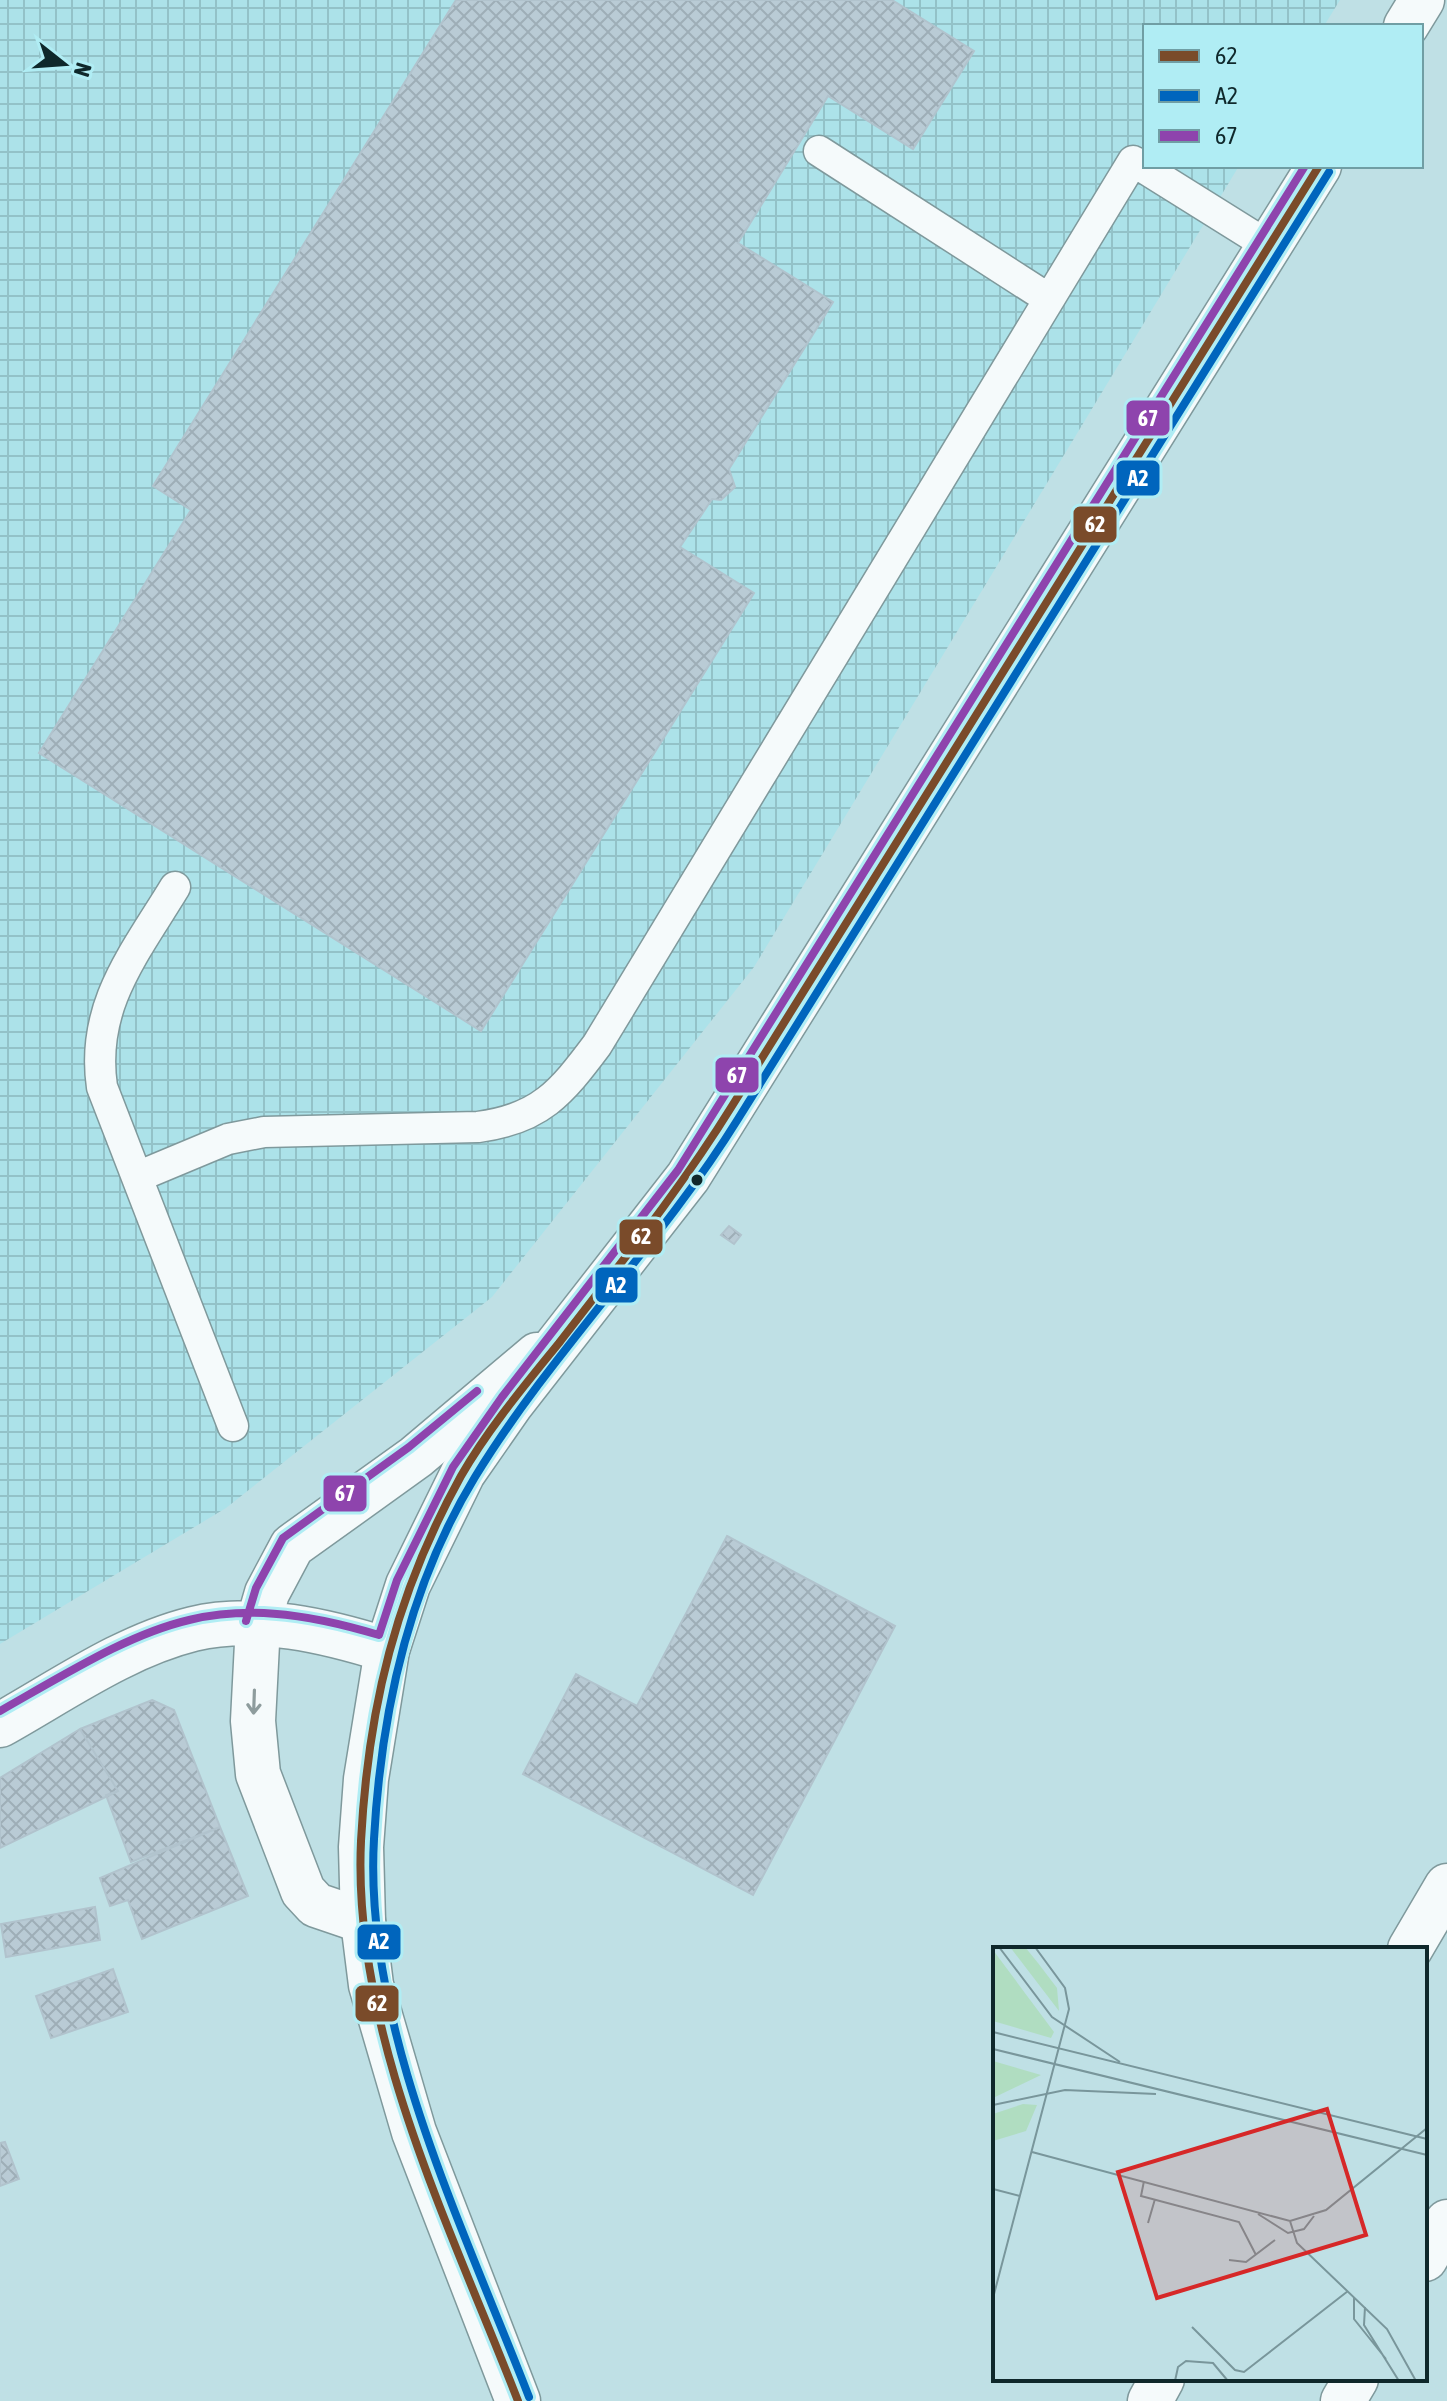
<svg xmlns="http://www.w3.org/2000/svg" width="1447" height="2401" viewBox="0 0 1447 2401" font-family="'Asap Condensed',sans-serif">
	<defs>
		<pattern id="industrial-grid" width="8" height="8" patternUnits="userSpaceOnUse" patternTransform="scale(2)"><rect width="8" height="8" fill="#ace2e9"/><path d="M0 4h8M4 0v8" fill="none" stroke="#93c2c8"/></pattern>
		<pattern id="building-cross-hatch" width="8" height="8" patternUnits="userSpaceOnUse" patternTransform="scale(2)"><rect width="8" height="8" fill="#b9cbd5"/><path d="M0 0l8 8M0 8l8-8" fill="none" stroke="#9eaeb7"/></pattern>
	</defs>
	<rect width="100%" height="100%" fill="#bfe0e5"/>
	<path fill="url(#industrial-grid)" d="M0 0H1340L1324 26H1145V166H1239L754 967 492 1297 226 1508 0 1644Z"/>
	<path fill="url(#building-cross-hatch)" stroke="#b1c3cd" stroke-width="2" d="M456 0H892L974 51 913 149 828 96 738 243 833 302 729 469 735 487 721 500 712 499 680 547 754 593 481 1031 39 753 191 510 153 486Z
		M729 1226 741 1235 734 1244 721 1235Z
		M727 1536 895 1626 753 1895 523 1774 576 1674 637 1706Z
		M152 1700 174 1710 220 1827 131 1862 106 1795 118 1791 80 1729Z
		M80 1729 118 1791 0 1848V1778Z
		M220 1827 248 1896 142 1939 128 1900 110 1906 100 1878Z
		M95 1907 100 1940 6 1957 1 1924Z
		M113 1969 128 2012 51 2038 36 1996Z
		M5 2142 19 2179 0 2186V2143Z"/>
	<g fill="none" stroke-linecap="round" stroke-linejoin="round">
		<g stroke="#7f999c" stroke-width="33">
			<path id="service" d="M819 151 1049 299
				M175 887C135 953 90 1006 102 1087L233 1426
				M137 1177 228 1139 264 1132 478 1127C540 1119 561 1093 597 1045L1133 161 1269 246"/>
		</g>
		<g stroke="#7f999c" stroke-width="47">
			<path id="minor" d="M0 1725C61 1691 124 1646 193 1629 256 1614 327 1631 387 1650
				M363 1921 316 1905 303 1891 258 1774 253 1721 258 1624 267 1593 292 1546 416 1457 537 1355"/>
		</g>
		<g stroke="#7f999c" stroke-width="47">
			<path id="secondary" d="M1406 26 1422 0
				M518 2401 414 2132 371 1985 363 1921 361 1847 366 1779 387 1650 408 1585 463 1473 511 1404 688 1177 1319 166"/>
		</g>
		<g stroke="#7f999c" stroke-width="47">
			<path id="motorway" d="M1410 1949 1447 1886
				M1425 2259 1447 2222
				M1150 2401 1162 2379
				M1343 2401 1356 2379"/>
		</g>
		<use href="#service" stroke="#f5fafb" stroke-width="30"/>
		<use href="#minor" stroke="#f5fafb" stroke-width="44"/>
		<use href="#secondary" stroke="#f5fafb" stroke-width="44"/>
		<use href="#motorway" stroke="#f5fafb" stroke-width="44"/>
		<g stroke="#b0edf4" stroke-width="14">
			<path id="bus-1" d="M518 2401C450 2226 352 2032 361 1841 368 1708 396 1593 461 1476 488 1429 525 1385 559 1343 619 1265 680 1190 732 1106 928 793 1123 479 1319 166"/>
		</g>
		<g stroke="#b0edf4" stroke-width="14">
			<path id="bus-2" d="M529 2397C463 2226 363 2025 374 1839 381 1712 408 1587 475 1477 552 1351 660 1245 738 1119 935 804 1132 488 1329 172"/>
		</g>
		<g stroke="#b0edf4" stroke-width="14">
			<path id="bus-3" d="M246 1621 256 1588 283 1538 409 1447 477 1391
				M0 1711C146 1628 207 1583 379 1635L397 1580 453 1467 502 1397 678 1170 1305 166"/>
		</g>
		<use href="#bus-1" stroke="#7a4b2a" stroke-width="8"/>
		<use href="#bus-2" stroke="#0065bd" stroke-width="8"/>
		<use href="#bus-3" stroke="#8e44ad" stroke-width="8"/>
	</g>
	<defs><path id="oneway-shaft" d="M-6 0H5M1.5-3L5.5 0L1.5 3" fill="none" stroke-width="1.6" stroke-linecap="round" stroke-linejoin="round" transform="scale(2)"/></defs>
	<use stroke="#8e9c9d" href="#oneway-shaft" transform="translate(254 1702) rotate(92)"/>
	<circle fill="#0f282b" stroke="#b0edf4" stroke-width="3" cx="697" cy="1180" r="7"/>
	<g transform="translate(993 1947)">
		<rect width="434" height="434" fill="#bfe0e5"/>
		<path d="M17 0H32L45 16 64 41 66 64ZM0 3 61 85 58 91 0 74ZM0 114 48 128 0 151ZM30 157 44 158 33 184 0 194V167Z" fill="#b0ddc1"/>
		<path fill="none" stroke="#79969b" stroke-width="2" d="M6 0 59 70 127 115M0 85 434 192M0 102 434 208M0 158 72 143 163 147M39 205 297 274 333 263 434 181M151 234 148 249 246 275 263 308M0 242 27 249M265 267 295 286 311 282 321 269M297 274 304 296 394 382 423 434M155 276 162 252M236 313 253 315 282 293M361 350V372L393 412M0 351 76 62 72 41 42 0M372 360 371 378 406 434M199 380 242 423 251 425 355 344M182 434 185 420 193 414 220 416 235 434"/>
		<path fill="#d62828" fill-opacity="0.15" stroke="#d62828" stroke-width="4" d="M334 162 373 288 164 351 125 225Z"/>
		<rect width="434" height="434" fill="none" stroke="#0f282b" stroke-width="4"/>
	</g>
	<g stroke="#b0edf4" stroke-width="3">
		<rect x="1125" y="399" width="46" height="38" rx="8" fill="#8e44ad"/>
		<rect x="1115" y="459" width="46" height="38" rx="8" fill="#0065bd"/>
		<rect x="1072" y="505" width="46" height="39" rx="8" fill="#7a4b2a"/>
		<rect x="714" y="1056" width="46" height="38" rx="8" fill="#8e44ad"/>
		<rect x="618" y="1218" width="46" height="38" rx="8" fill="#7a4b2a"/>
		<rect x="594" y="1266" width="45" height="38" rx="8" fill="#0065bd"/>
		<rect x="322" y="1474" width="46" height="39" rx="8" fill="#8e44ad"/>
		<rect x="356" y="1923" width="46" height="38" rx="8" fill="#0065bd"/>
		<rect x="354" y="1984" width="46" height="39" rx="8" fill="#7a4b2a"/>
	</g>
	<g font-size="22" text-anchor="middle" font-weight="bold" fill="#fff">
		<text x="1148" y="426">67</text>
		<text x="1138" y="486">A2</text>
		<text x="1095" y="532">62</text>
		<text x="737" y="1083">67</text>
		<text x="641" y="1244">62</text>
		<text x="616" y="1293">A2</text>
		<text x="345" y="1501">67</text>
		<text x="379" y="1949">A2</text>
		<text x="377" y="2011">62</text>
	</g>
	<rect x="1143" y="24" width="280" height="144" fill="#b0edf4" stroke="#709ea4" stroke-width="2"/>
	<rect x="1159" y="50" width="40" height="12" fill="#7a4b2a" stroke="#709ea4" stroke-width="2"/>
	<text x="1215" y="64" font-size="24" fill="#0f282b">62</text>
	<rect x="1159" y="90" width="40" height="12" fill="#0065bd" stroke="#709ea4" stroke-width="2"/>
	<text x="1215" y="104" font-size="24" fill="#0f282b">A2</text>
	<rect x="1159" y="130" width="40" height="12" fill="#8e44ad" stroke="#709ea4" stroke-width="2"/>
	<text x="1215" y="144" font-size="24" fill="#0f282b">67</text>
	<g transform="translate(64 64) rotate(107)" stroke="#b0edf4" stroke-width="6" paint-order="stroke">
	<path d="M0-6L14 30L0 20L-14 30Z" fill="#0f282b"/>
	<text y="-12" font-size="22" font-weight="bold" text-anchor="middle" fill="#0f282b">N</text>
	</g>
</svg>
